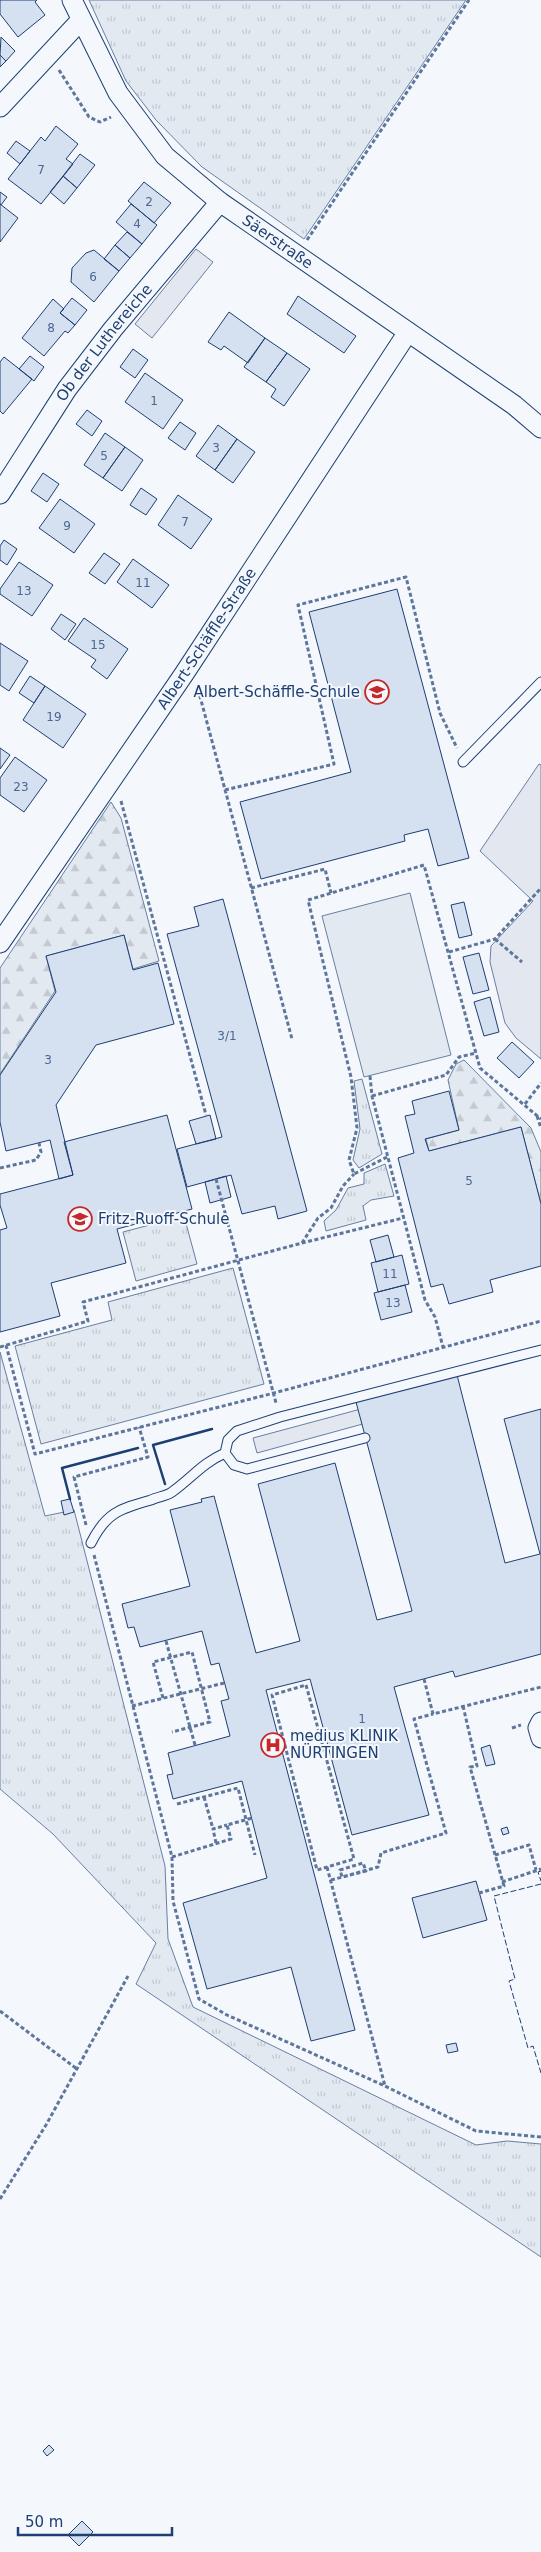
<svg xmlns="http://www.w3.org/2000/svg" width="541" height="2552" viewBox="0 0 541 2552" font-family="'DejaVu Sans',sans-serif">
	<defs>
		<pattern id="grass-tufts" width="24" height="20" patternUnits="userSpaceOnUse" patternTransform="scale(1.25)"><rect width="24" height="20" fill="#e3e9f0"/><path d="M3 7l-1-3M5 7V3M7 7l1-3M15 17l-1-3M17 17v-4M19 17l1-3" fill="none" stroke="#c2c9d1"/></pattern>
		<pattern id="forest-firs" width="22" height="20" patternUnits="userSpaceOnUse" patternTransform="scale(1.25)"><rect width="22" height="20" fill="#e3e9f0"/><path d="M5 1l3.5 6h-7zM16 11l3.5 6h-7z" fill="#c2c9d1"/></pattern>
	</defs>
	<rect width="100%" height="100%" fill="#f4f7fb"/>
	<path fill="url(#grass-tufts)" stroke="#687fa3" d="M89 0H466L304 239 202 167 156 120 126 81Z
		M362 1079 382 1154 359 1168 353 1160 360 1129 354 1081Z
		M385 1164 394 1196 371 1200 363 1206 366 1220 326 1231 324 1221 336 1210 348 1188 364 1184V1173Z
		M184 1216 197 1264 136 1281 123 1232Z
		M233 1268 264 1384 41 1444 15 1346 112 1320 108 1302Z
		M0 1352 45 1516 74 1510 165 1866 168 1939 193 2007 476 2145 507 2141 541 2144V2257L136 1984 156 1943 53 1834 0 1789Z"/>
	<path fill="url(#forest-firs)" stroke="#687fa3" d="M111 802 121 818 159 961 133 969 124 935 46 956 55 991 0 1074V968Z
		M464 1060 531 1128 541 1152V1204L521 1127 429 1151 426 1139 459 1130 448 1080 456 1064Z"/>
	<path fill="#e3e9f0" stroke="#687fa3" d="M410 893 451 1055 364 1077 322 916Z"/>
	<path fill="#e3e8f0" stroke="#687fa3" d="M196 249 213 262 152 338 135 324Z
		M539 764 541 765V1059L516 1038 505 1023 490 962 491 946 533 901 480 851Z
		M439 1388 443 1402 257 1453 253 1438Z"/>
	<path fill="#d5e0f0" stroke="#1d3f73" d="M0 0H37L35 2 45 15 18 37 0 14Z
		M1 37 15 51 6 61 0 55Z
		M0 55 6 61 0 67Z
		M56 126 78 144 66 159 73 164 41 204 8 179 41 137 45 141Z
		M16 141 30 151 20 164 7 153Z
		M80 154 95 165 77 188 63 176Z
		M63 176 77 188 64 204 50 192Z
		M144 182 171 203 154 223 128 201Z
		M0 192 7 197 1 205 0 204Z
		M0 204 18 218 0 242Z
		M131 204 157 225 142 244 116 222Z
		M127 232 142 244 130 258 115 245Z
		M115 245 130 258 119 271 104 259Z
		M94 250 119 271 94 302 71 282 72 268 86 253Z
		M298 296 356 336 344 353 287 314Z
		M72 298 87 310 75 325 60 313Z
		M53 299 64 309 60 313 75 325 68 333 65 331 44 356 22 338Z
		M229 312 265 338 248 363 224 346 221 350 208 342Z
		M265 338 287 353 266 382 244 367Z
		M133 349 148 360 135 378 120 367Z
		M287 353 310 369 284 406 271 397 276 389 266 382Z
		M30 356 44 367 34 381 19 369Z
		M4 357 32 379 3 414 0 411V362Z
		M145 373 183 400 163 429 125 402Z
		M87 410 102 421 92 436 76 424Z
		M180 422 196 433 185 450 168 438Z
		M218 425 237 439 215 470 196 456Z
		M105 433 125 447 103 478 84 465Z
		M237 439 255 452 233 483 215 470Z
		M125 447 143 460 122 491 103 478Z
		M43 473 59 484 47 502 31 491Z
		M141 488 157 499 146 515 130 505Z
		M178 495 212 519 191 549 158 525Z
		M60 499 95 524 74 553 39 528Z
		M4 540 17 549 7 565 0 560V546Z
		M104 553 120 564 105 584 89 573Z
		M133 559 169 585 152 608 117 582Z
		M19 562 53 585 32 616 0 594V589Z
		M397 589 469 858 438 866 428 829 404 835 405 841 261 879 240 802 351 772 309 612Z
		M61 614 76 624 65 640 51 629Z
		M84 618 128 649 107 679 91 667 96 660 68 641Z
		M0 643 28 661 9 691 0 685Z
		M30 676 45 686 34 703 19 693Z
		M45 686 86 714 63 748 23 720Z
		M0 748 10 755 0 769Z
		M15 757 47 780 24 812 0 795V778Z
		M223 899 307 1211 278 1219 275 1206 242 1214 231 1175 187 1187 177 1149 222 1137 167 934 199 926 194 907Z
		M464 902 472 935 459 938 451 905Z
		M124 935 133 970 158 963 174 1024 96 1045 56 1105 73 1175 59 1179 50 1140 6 1151 0 1122V1075L56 992 46 956Z
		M479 953 489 990 473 994 463 957Z
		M490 997 499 1032 484 1036 474 1002Z
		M512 1042 534 1062 519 1078 497 1058Z
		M449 1091 459 1130 425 1139 429 1151 521 1127 541 1204V1266L490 1280 493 1292 449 1304 443 1284 431 1287 398 1158 414 1153 405 1116 415 1114 412 1101Z
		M167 1115 192 1209 117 1229 126 1263 51 1283 60 1316 0 1332V1230L7 1228 0 1205V1194L73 1175 64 1142Z
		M210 1115 216 1139 196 1144 189 1121Z
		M226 1176 231 1197 210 1203 205 1182Z
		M388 1235 394 1257 376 1262 370 1240Z
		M402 1255 409 1284 378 1292 371 1263Z
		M405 1285 412 1312 381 1320 374 1293Z
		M457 1375 505 1563 540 1554 504 1419 541 1409V1654L455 1677 453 1671 394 1687 429 1815 352 1835 310 1679 266 1690 355 2030 311 2041 291 1967 207 1989 183 1903 267 1878 242 1781 173 1799 167 1775 173 1774 168 1753 230 1736 221 1701 229 1699 219 1663 211 1665 202 1631 140 1647 134 1627 128 1628 122 1604 190 1586 170 1510 202 1502 201 1499 214 1496 256 1653 300 1641 258 1484 335 1463 377 1620 412 1611 356 1402Z
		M70 1499 74 1512 64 1515 61 1501Z
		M490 1745 495 1764 486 1766 481 1748Z
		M507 1827 509 1833 503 1835 501 1829Z
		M476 1881 487 1920 423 1938 412 1898Z
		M456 2043 458 2051 448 2053 446 2045Z
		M49 2445 54 2450 47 2456 43 2451Z
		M82 2521 93 2532 79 2546 68 2535Z"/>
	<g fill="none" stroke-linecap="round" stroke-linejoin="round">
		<g stroke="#1d3f73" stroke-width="11">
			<path id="lane" d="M463 762 541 682
				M365 1438 247 1469 234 1465 225 1453 228 1440 237 1431 280 1417 541 1350
				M91 1543C106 1513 119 1509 151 1500 157 1497 167 1496 172 1492 193 1477 201 1464 225 1453"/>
		</g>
		<g stroke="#1d3f73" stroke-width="21">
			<g id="street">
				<path id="s1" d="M72 0 118 93 165 156 220 202 514 405 541 428"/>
				<path d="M0 107 81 20"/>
				<path id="s2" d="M0 494 67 389 113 329 220 202"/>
				<path id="s3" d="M0 943 184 674 408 332"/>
				<path d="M541 1722 538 1728 541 1738"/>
			</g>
		</g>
		<path stroke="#5e769c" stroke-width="3" stroke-dasharray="4 2.5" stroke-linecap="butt" d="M59 70 89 117 100 122 111 117
			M307 240 469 0
			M198 689 292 1039
			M225 790 334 764 298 605 406 577 440 713 457 748
			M121 801 206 1115
			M251 888 325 869 331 893
			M495 939 522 962
			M449 952 495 939 541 888
			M370 1076 372 1096 425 1300 435 1317 443 1347
			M372 1096 446 1075 459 1057 476 1053
			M525 1104 541 1083
			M537 1116 541 1128
			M387 1157 354 1174 349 1160 357 1128 351 1077 308 900 424 865 480 1068 541 1119
			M0 1168 36 1160 41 1152 39 1143
			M216 1179 276 1403
			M302 1243 318 1218 331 1208 343 1186 354 1174
			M6 1345 35 1454 274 1393 541 1321
			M0 1347 88 1321 83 1302 302 1243 403 1218
			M86 1525 74 1477 148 1457 139 1427
			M94 1555 172 1857 173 1901 199 1999 227 2015 385 2086 476 2131 541 2137
			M166 1641 195 1745
			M424 1679 433 1714 541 1687
			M306 1685 354 1859 317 1870 272 1695Z
			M163 1698 153 1662 192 1652 210 1722 172 1732
			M132 1706 224 1683
			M463 1706 477 1766 470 1767 504 1886 479 1893
			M512 1728 521 1725
			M204 1797 213 1829
			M177 1804 238 1788 255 1855
			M216 1843 213 1829 227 1825
			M495 1855 529 1845 536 1870
			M172 1857 231 1839 227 1825 252 1818
			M327 1867 385 2086
			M331 1880 366 1871 363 1863 340 1870 342 1877 378 1867 381 1853 446 1833 414 1719 433 1714
			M502 1882 541 1869
			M0 2011 77 2069
			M0 2199 46 2125 128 1976"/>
		<use href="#lane" stroke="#f4f7fb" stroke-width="9"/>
		<use href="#street" stroke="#f4f7fb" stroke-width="19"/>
		<path stroke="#1d3f73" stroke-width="1" stroke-dasharray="6 2.5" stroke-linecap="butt" d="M541 1871 538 1872 541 1881
			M541 1884 494 1896 515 1979 509 1981 528 2048 533 2046 541 2073"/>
		<path stroke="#1d3f73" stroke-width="2.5" d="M165 1484 153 1445 212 1429
			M70 1499 62 1468 138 1448"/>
	</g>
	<defs>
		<g id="school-ring" transform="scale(1.25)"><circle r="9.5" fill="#f4f7fb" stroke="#c62828" stroke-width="1.5"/><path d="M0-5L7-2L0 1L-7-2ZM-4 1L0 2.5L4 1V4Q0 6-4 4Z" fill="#c62828"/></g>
		<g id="hospital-ring" transform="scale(1.25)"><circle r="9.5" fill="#f4f7fb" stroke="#c62828" stroke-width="1.5"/><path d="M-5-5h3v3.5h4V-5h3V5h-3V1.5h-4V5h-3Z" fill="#c62828"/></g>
	</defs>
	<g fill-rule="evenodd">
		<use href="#school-ring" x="377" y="692"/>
		<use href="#school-ring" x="80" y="1219"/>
		<use href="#hospital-ring" x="273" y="1745"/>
	</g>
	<g text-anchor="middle" stroke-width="4" stroke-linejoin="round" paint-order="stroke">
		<g font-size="12" fill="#4b6792">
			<text x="41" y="174">7</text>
			<text x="149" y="206">2</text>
			<text x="137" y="228">4</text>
			<text x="93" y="281">6</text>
			<text x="51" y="332">8</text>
			<text x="154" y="405">1</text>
			<text x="216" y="452">3</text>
			<text x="104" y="460">5</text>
			<text x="185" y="526">7</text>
			<text x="67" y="530">9</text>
			<text x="143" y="587">11</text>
			<text x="24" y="595">13</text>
			<text x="98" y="649">15</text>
			<text x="54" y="721">19</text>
			<text x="21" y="791">23</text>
			<text x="227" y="1040">3/1</text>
			<text x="48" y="1064">3</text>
			<text x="469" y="1185">5</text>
			<text x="390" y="1278">11</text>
			<text x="393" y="1307">13</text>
			<text x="362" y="1723">1</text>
		</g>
		<g font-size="15" fill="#1d3f73" stroke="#f4f7fb">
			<text dy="5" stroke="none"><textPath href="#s1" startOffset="324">Säerstraße</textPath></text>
			<text dy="5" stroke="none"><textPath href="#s2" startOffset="184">Ob der Luthereiche</textPath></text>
			<text dy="5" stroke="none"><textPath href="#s3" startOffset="368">Albert-Schäffle-Straße</textPath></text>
		</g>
		<g font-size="15" fill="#1d3f73" stroke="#f4f7fb" text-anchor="start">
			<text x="360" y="697" text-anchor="end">Albert-Schäffle-Schule</text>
			<text x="98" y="1224">Fritz-Ruoff-Schule</text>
			<text x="290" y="1741">medius KLINIK<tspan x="290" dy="17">NÜRTINGEN</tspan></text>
		</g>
	</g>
	<path d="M18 2527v8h154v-8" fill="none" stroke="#1d3f73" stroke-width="2.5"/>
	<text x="25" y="2527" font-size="15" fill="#1d3f73" stroke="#f4f7fb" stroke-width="4" paint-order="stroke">50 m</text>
</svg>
